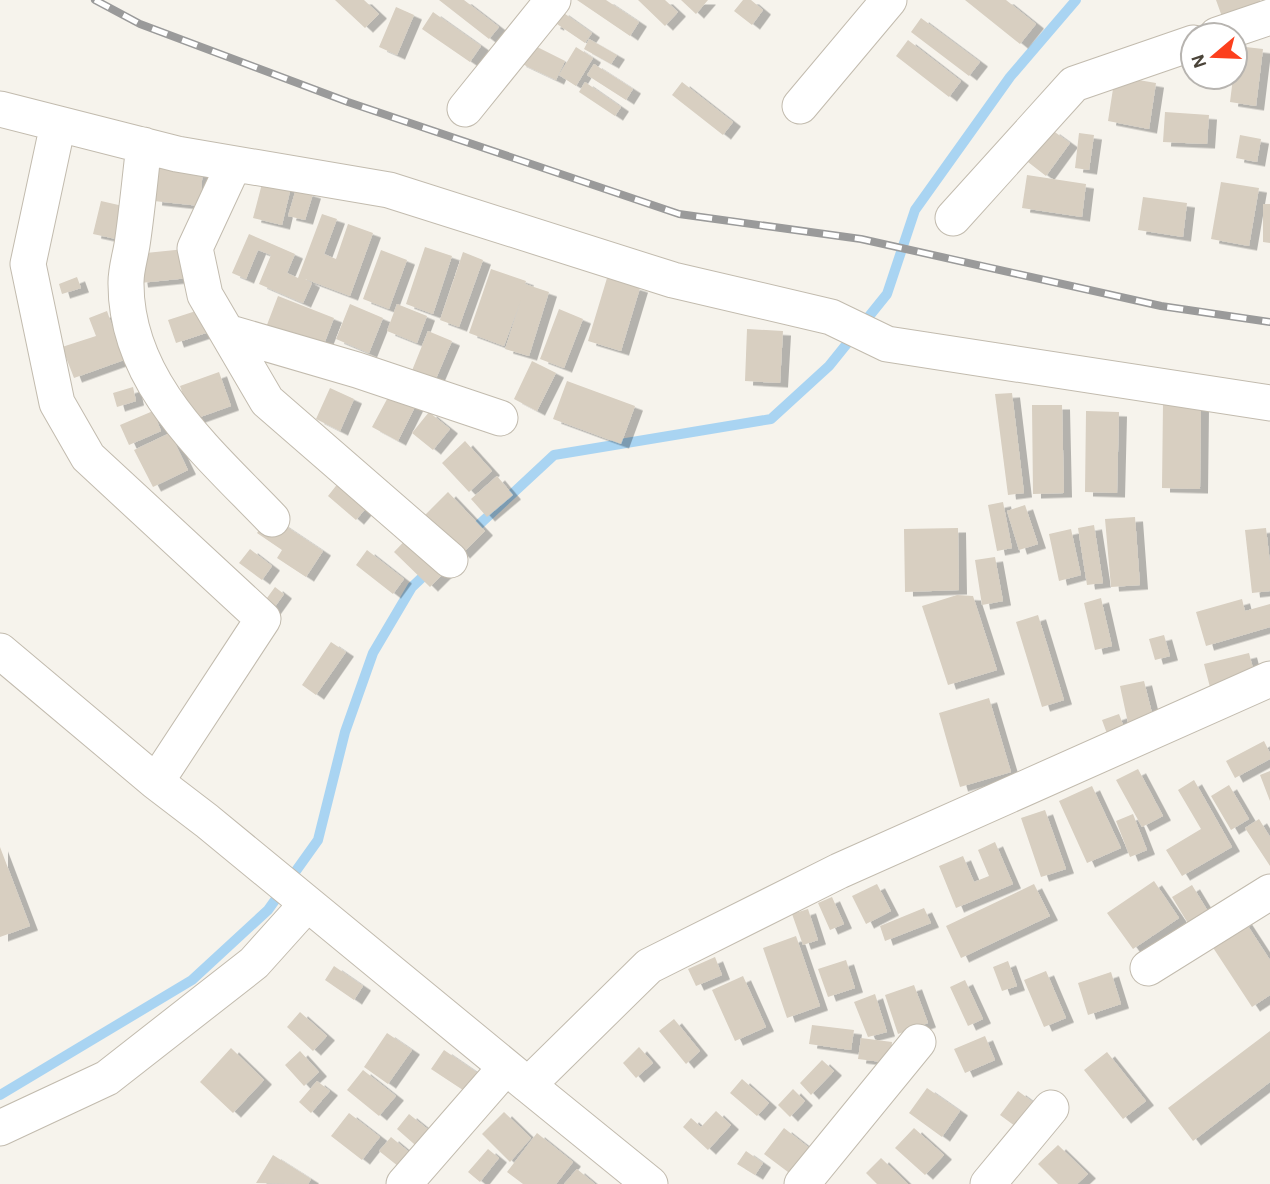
<svg xmlns="http://www.w3.org/2000/svg" width="1270" height="1184" viewBox="0 0 1270 1184" font-family="'Alegreya Sans',sans-serif">
	<defs>
		<filter id="shadow"><feDropShadow dx="8" dy="4.5" stdDeviation="0" flood-color="#0004"/></filter>
	</defs>
	<rect width="100%" height="100%" fill="#f6f3ec"/>
	<g fill="none" stroke-linecap="round" stroke-linejoin="round">
		<path stroke="#a9d4f2" stroke-width="10" d="M469 534 554 455 771 419 829 366 887 294 915 210 1010 77 1076 0
			M0 1095 192 980 268 910 318 840 345 732 373 653 412 587 431 569"/>
	</g>
	<path fill="#d8cfc1" filter="url(#shadow)" d="M335 0H364L379 14 365 28Z
		M439 0H464L499 27 489 39Z
		M577 0H606L639 22 630 36Z
		M638 0H665L678 12 665 26Z
		M681 0H708L696 14Z
		M743 0H751L763 10 752 25 734 11Z
		M965 0H1006L1036 24 1020 44Z
		M1216 0H1260L1264 11 1225 25Z
		M396 7 414 15 397 55 379 47Z
		M561 11 592 33 585 43 557 24 556 26 552 24Z
		M433 12 481 46 470 62 422 29Z
		M921 18 980 62 969 76 911 32Z
		M589 39 617 55 611 64 584 49Z
		M908 40 961 81 949 97 896 56Z
		M527 42 565 61 556 80 518 62Z
		M1237 46 1263 49 1256 106 1230 102Z
		M576 47 593 58 576 86 559 75Z
		M594 64 633 89 626 100 587 75Z
		M1115 76 1156 83 1149 129 1108 121Z
		M585 82 621 107 615 116 579 92Z
		M682 82 733 122 723 135 672 95Z
		M1165 112 1209 115 1207 144 1163 142Z
		M1052 130 1070 143 1046 176 1028 162Z
		M1079 133 1094 135 1089 170 1075 168Z
		M1240 135 1261 139 1257 162 1236 158Z
		M158 164 203 168 200 206 154 201Z
		M1027 175 1086 184 1082 217 1022 208Z
		M264 176 292 183 282 225 253 218Z
		M1221 182 1259 188 1249 246 1211 239Z
		M296 189 313 194 305 220 288 216Z
		M1143 197 1187 203 1183 237 1138 230Z
		M101 201 123 206 116 239 93 234Z
		M1263 204H1270V243L1263 242Z
		M322 214 337 219 324 254 336 259 348 224 373 233 350 296 305 279 312 283 303 303 259 284 271 255 258 250 246 279 232 273 249 234 295 254 287 273 298 278Z
		M425 247 452 256 433 314 406 304Z
		M195 248 198 277 140 283 136 254Z
		M381 250 407 260 389 309 363 299Z
		M463 252 483 260 459 327 440 320Z
		M491 269 526 281 525 284 549 292 529 356 505 349 521 300 504 346 469 333Z
		M77 277 81 288 62 294 59 284Z
		M607 278 640 288 621 351 588 341Z
		M278 296 334 318 321 352 265 330Z
		M350 304 383 318 369 353 336 339Z
		M397 304 427 316 417 343 387 331Z
		M559 309 583 319 564 368 540 359Z
		M199 310 206 333 176 343 168 320Z
		M107 311 124 360 74 378 62 347 96 336 89 318Z
		M747 329 783 331 780 383 745 381Z
		M428 331 452 341 432 388 409 378Z
		M532 361 556 373 537 411 514 399Z
		M219 372 231 406 192 420 180 386Z
		M567 381 635 406 621 444 553 419Z
		M133 387 136 401 117 407 113 393Z
		M330 388 354 399 340 431 316 419Z
		M393 388 418 401 398 441 372 427Z
		M1012 393 1024 493 1008 495 995 394Z
		M1163 403 1201 404 1200 489 1162 488Z
		M1032 405H1062L1064 493 1033 494Z
		M153 411 161 431 129 445 120 425Z
		M1086 411 1119 412 1117 493 1085 492Z
		M429 412 450 429 433 450 412 433Z
		M170 433 188 470 153 487 134 450Z
		M465 441 492 471 469 492 442 463Z
		M497 476 513 495 487 517 471 499Z
		M339 482 367 507 356 520 328 496Z
		M448 492 485 531 462 554 425 515Z
		M1003 502 1012 548 997 551 988 505Z
		M1025 505 1038 544 1019 550 1007 511Z
		M269 515 323 551 306 577 277 558 282 550 257 533Z
		M1135 517 1140 585 1111 587 1105 519Z
		M1094 525 1103 583 1087 585 1078 528Z
		M958 528 959 590 905 592 904 529Z
		M1266 528 1270 563V591L1252 593 1245 530Z
		M416 529 453 564 430 587 394 552Z
		M1071 529 1081 575 1059 581 1049 534Z
		M250 549 272 566 262 580 239 563Z
		M367 550 404 579 393 594 356 565Z
		M995 557 1003 601 982 605 975 560Z
		M275 587 284 594 269 615 259 609Z
		M957 595 973 596 997 670 948 685 922 606Z
		M1101 598 1112 646 1095 650 1084 603Z
		M1242 599 1245 611 1270 604V627L1206 646 1196 612Z
		M1038 615 1064 700 1042 707 1016 622Z
		M1164 635 1170 656 1155 660 1149 639Z
		M331 642 346 652 316 695 302 685Z
		M1249 653 1257 684 1212 695 1204 664Z
		M1144 681 1153 717 1128 723 1120 686Z
		M989 698 1011 772 960 787 939 713Z
		M1119 714 1130 743 1113 750 1102 720Z
		M1264 741 1270 753V759L1235 778 1226 761Z
		M1138 769 1163 816 1142 827 1116 780Z
		M1270 771V801L1260 775Z
		M1194 780 1232 847 1182 876 1166 850 1201 829 1178 790Z
		M1229 785 1249 819 1231 830 1211 796Z
		M1092 786 1121 848 1087 863 1059 801Z
		M1045 810 1066 869 1041 877 1021 818Z
		M1133 814 1147 850 1130 857 1116 821Z
		M1259 819 1270 837V866L1245 828Z
		M995 842 1013 884 956 908 939 866 963 856 974 882 989 876 978 850Z
		M0 847 30 926 0 937Z
		M1154 881 1179 918 1133 949 1107 913Z
		M877 884 891 911 866 924 852 896Z
		M1034 884 1050 916 961 958 946 926Z
		M1192 885 1212 918 1192 930 1172 897Z
		M832 897 844 924 830 930 818 903Z
		M924 908 931 923 885 941 880 926Z
		M808 909 818 940 803 945 792 914Z
		M1244 920 1270 960V995L1252 1007 1210 943Z
		M796 936 820 1006 787 1018 763 948Z
		M715 957 722 975 696 986 688 969Z
		M846 960 855 988 828 997 818 969Z
		M1008 961 1017 986 1002 991 993 967Z
		M334 966 363 986 354 1000 325 980Z
		M1046 971 1066 1018 1044 1027 1024 980Z
		M1111 972 1121 1004 1088 1015 1078 983Z
		M743 976 766 1027 735 1041 712 990Z
		M965 980 983 1019 968 1026 950 987Z
		M914 985 928 1023 898 1034 885 995Z
		M875 994 887 1032 868 1037 854 1002Z
		M300 1012 327 1036 313 1051 287 1027Z
		M674 1019 700 1051 686 1064 659 1031Z
		M812 1025 854 1030 851 1050 809 1044Z
		M1270 1031V1082L1193 1141 1168 1108Z
		M387 1033 412 1050 388 1084 364 1067Z
		M985 1036 995 1060 965 1073 954 1049Z
		M861 1038 892 1042 890 1063 858 1059Z
		M639 1047 653 1063 636 1078 623 1063Z
		M231 1048 264 1080 233 1113 200 1082Z
		M444 1050 479 1074 466 1092 431 1069Z
		M300 1051 319 1072 304 1086 285 1065Z
		M1107 1052 1146 1101 1123 1119 1084 1070Z
		M822 1060 834 1071 811 1095 800 1083Z
		M363 1070 396 1096 379 1116 347 1090Z
		M742 1079 769 1103 757 1116 730 1093Z
		M317 1081 330 1091 311 1113 299 1102Z
		M927 1088 960 1111 942 1137 909 1113Z
		M793 1089 805 1101 790 1117 778 1105Z
		M1018 1091 1041 1108 1023 1132 1000 1115Z
		M716 1111 731 1125 708 1150 683 1127 691 1118 701 1127Z
		M504 1112 531 1138 510 1162 482 1134Z
		M349 1113 380 1137 362 1160 331 1136Z
		M409 1114 435 1135 422 1151 397 1129Z
		M784 1128 812 1150 792 1175 764 1154Z
		M914 1128 944 1155 925 1175 895 1148Z
		M537 1133 573 1162 556 1184H523L507 1172Z
		M391 1137 414 1156 403 1170 379 1151Z
		M1058 1145 1088 1174 1077 1184H1058L1038 1164Z
		M488 1149 499 1158 480 1182 468 1172Z
		M746 1151 763 1163 755 1175 737 1164Z
		M273 1155 311 1179 308 1184 256 1183Z
		M881 1158 908 1184H877L866 1173Z
		M577 1169 595 1184H564Z"/>
	<g fill="none" stroke-linecap="round" stroke-linejoin="round">
		<g stroke="#c2bbae" stroke-width="37">
			<path id="minor" d="M1217 35 1270 17
				M800 106 889 0
				M0 109 177 154 389 190 673 280 831 317 887 344 1270 403
				M465 109 553 0
				M58 124 28 264 57 403 88 457 263 619 156 782
				M144 145C140 178 137 212 132 245 130 257 126 270 126 282 125 383 208 452 272 519
				M234 164 195 248 205 295 267 401 450 560
				M953 218 1074 84 1193 43
				M227 332 357 370 500 418
				M0 651 156 782 207 821 528 1085 649 966 839 871 1270 679
				M1148 968 1270 892
				M528 1085 650 1184
				M0 1128 107 1078 254 963 307 904
				M404 1184 506 1067
				M802 1184 918 1042
				M988 1184 1051 1108"/>
		</g>
		<use href="#minor" stroke="#fff" stroke-width="35"/>
		<g stroke="#9a9a9a" stroke-width="8">
			<path id="rail" d="M95 0 140 24 348 102 679 214 861 239 1161 306 1270 322"/>
		</g>
		<use href="#rail" stroke="#fff" stroke-width="5" stroke-dasharray="16" stroke-linecap="butt"/>
	</g>
	<g transform="translate(1214 56) rotate(251)"><circle r="33" fill="#ffffff" stroke="#b7b4b0" stroke-width="2"/>
	<path d="M0-5L12 26L0 18L-12 26Z" fill="#fc3f1d"/>
	<text y="-10" font-size="19" font-weight="bold" text-anchor="middle" fill="#4b4439">N</text>
	</g>
</svg>
